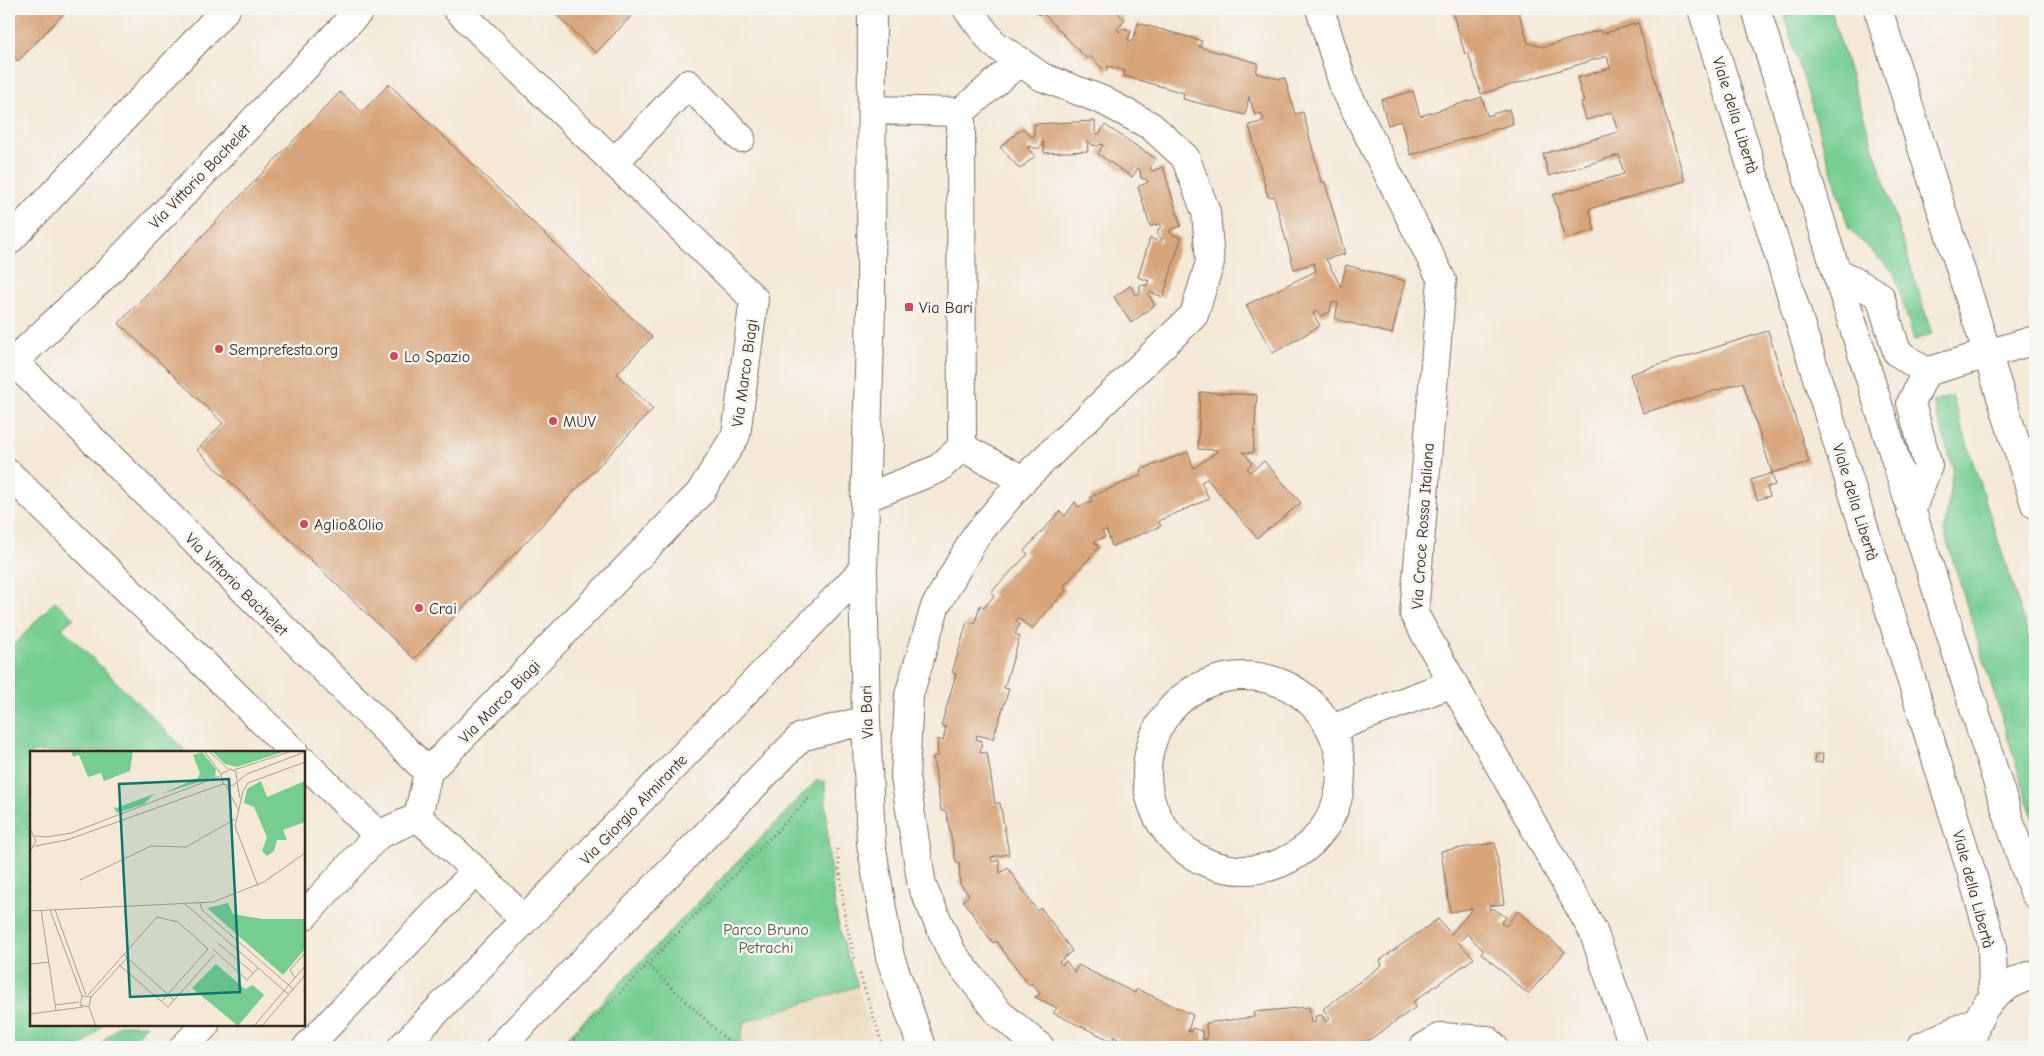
<svg xmlns="http://www.w3.org/2000/svg" width="2044" height="1056" viewBox="0 0 2044 1056" font-family="'Comic Neue',sans-serif">
	<rect width="100%" height="100%" fill="#f6f6f2"/>
	<filter id="ink" filterUnits="userSpaceOnUse"><feTurbulence type="fractalNoise" baseFrequency=".02" numOctaves="2"/><feDisplacementMap in="SourceGraphic" scale="10" xChannelSelector="R" yChannelSelector="G"/><feConvolveMatrix kernelMatrix="1 2 1 2 8 2 1 2 1" color-interpolation-filters="sRGB"/></filter>
	<filter id="wash" filterUnits="userSpaceOnUse"><feTurbulence type="fractalNoise" baseFrequency=".0096" numOctaves="4" result="noise"/><feDisplacementMap in="SourceGraphic" scale="20" xChannelSelector="R" yChannelSelector="G"/><feGaussianBlur stdDeviation="1.12" result="paint"/><feColorMatrix in="noise" values="0 0 0 0 0 0 0 0 0 0 0 0 0 0 0 0 0 1.4 0 .05"/><feComposite in="paint" operator="in"/></filter>
	<g filter="url(#wash)">
		<rect width="100%" height="100%" fill="#f4e8d6"/>
		<path fill="#e9d9ba" d="M858 986 875 1047H739L744 1022Z"/>
		<path fill="#75cd92" stroke="#587c58" d="M1782 9H1830L1932 334 1914 340 1894 273 1849 229Z
			M1952 396 2035 656V825L1944 532 1953 468 1933 402Z
			M55 601 74 618 62 628 187 752H31V1025H103L81 1047H9V650Z
			M816 781H825C827 829 829 877 838 923 843 945 851 966 858 986L744 1022 739 1047H558Z
			M119 1025H147L125 1047H97Z"/>
		<g id="blocks">
			<path fill="#d7a479" d="M9 9H65L67 10 18 61 9 52Z
				M550 9H638L596 53Z
				M1034 9H1114L1125 20 1117 30 1119 32 1123 28 1131 31 1128 40 1133 41 1138 23 1202 41 1199 47 1258 63 1256 73 1280 79 1285 78 1295 114 1303 112 1321 182H1325L1345 254 1326 259 1341 287 1346 265 1405 281 1392 334 1335 319 1338 303 1332 302 1330 312 1321 316 1318 310 1313 313 1320 326 1273 353 1246 305 1316 271 1314 263 1294 269 1274 196 1268 197 1249 125 1264 121 1261 113 1255 115 1249 97 1245 115 1183 99 1184 93 1124 76 1125 71 1108 66 1106 72 1090 56 1087 59 1042 12 1039 15Z
				M1461 9H1518L1528 43 1543 47 1601 30 1602 34 1638 23 1685 181 1589 209 1595 230 1566 239 1553 195 1624 174 1619 155 1549 176 1543 154 1618 132 1612 112 1586 120 1581 103 1584 102 1577 78 1610 68 1607 56 1481 94 1468 53 1465 54 1452 11Z
				M389 84 652 337 617 374 653 409 414 659 197 450 223 423 119 323 340 92 362 112Z
				M1413 91 1420 116 1482 97 1487 116 1509 109 1513 124 1411 155 1401 121 1388 125 1381 100Z
				M1095 121V133L1099 134 1105 125 1156 159 1150 168 1152 171 1163 167 1181 226 1170 230V233L1181 238 1163 297 1150 292 1148 294 1155 305 1131 323 1114 297 1130 286 1136 295 1140 294V285H1147L1149 281 1138 277 1150 238 1161 242 1162 239 1158 237V229L1162 227 1160 224 1150 226 1138 187 1148 182 1147 180 1141 178 1140 170 1138 168 1132 177 1098 154 1103 145 1100 144 1098 146 1092 145 1087 140 1088 151 1044 153V142H1042V146L1039 148H1034L1030 146 1027 148 1035 156 1020 169 1000 147 1023 128 1031 137 1034 136V124Z
				M1768 331 1809 462 1772 473 1743 382 1643 413 1630 374Z
				M1200 392 1257 395 1253 453 1243 452 1252 463 1247 468 1250 472 1264 461 1301 503 1257 538 1207 479 1201 482 1209 499 1158 521 1161 526 1112 546 1106 530 1102 531 1105 537 1094 542 1099 547 1063 587 1066 590 1032 629 1018 618 1016 621 1020 624 1015 634 1020 636 1004 688 1009 689 993 739 977 735 976 739 982 741 980 753 987 752 995 803H1000L1009 854 991 857 992 862 999 860 1000 873 1008 868 1037 911 1041 908 1072 951 1059 962 1062 965 1066 961 1074 972 1078 965 1135 993 1137 989 1193 1015 1188 1031 1191 1032 1192 1028 1202 1031 1203 1040 1207 1039 1206 1023 1254 1017 1253 1012 1309 1007 1311 1023 1316 1022 1315 1016 1322 1015 1326 1022 1330 1019 1323 1009 1382 965 1380 960 1438 919 1451 934 1473 908 1450 912 1441 851 1495 843 1504 904 1489 906V909H1494L1506 917 1501 923 1506 926 1518 911 1565 952 1528 994 1481 953 1483 950 1467 934 1458 942 1474 958 1413 1002 1416 1007 1359 1047 1350 1046 1348 1047H1134L1114 1037 1112 1041 1053 1013 1057 1008 1035 997 1040 994 1031 983 1029 985 996 941 993 943 963 900 969 895 960 884 959 863H956L946 811H941L933 756H938L937 739 943 741 946 727 941 726 956 674 952 673 967 622 975 623 980 605 984 608 994 596 991 592 1028 554 1024 551 1060 511 1065 516 1075 502 1078 507 1092 501 1090 497 1142 475 1140 470 1188 452 1194 468 1219 450 1198 449Z
				M1772 473 1775 485 1767 487 1770 496 1757 500 1751 480Z
				M1815 754H1823L1822 763 1814 762Z"/>
		</g>
	</g>
	<g filter="url(#ink)">
		<use href="#blocks" fill-opacity="0" stroke="#7c6c5e" stroke-width="1"/>
		<g fill="none" stroke-linecap="round" stroke-linejoin="round">
			<g stroke="#7c6c5e" stroke-width="30">
				<path id="minor" d="M872 9 871 306 863 570 866 720 871 843 890 957 922 1047
					M967 9 993 43 1042 77 1102 100 1151 126 1185 157 1206 212 1210 262 1194 315 1023 480 975 537 935 607 909 695 905 777 922 886 952 953 999 1013 1040 1047
					M1320 9 1344 87 1442 280 1414 614 1593 931 1634 1047
					M1878 9 2035 504
					M1020 61 961 112 962 447 1023 480
					M872 110 961 112
					M614 163 688 84 741 138
					M9 241 226 9
					M1836 271 1880 296 1897 352 1926 372
					M9 357 428 772
					M9 366 105 275 361 9
					M9 474 294 752
					M865 498 938 469 962 447
					M1911 511 1928 466 1911 403 1926 372 2035 340
					M1147 773a97 97 0 1 1 194 0a97 97 0 1 1-194 0Z
					M1331 729 1453 683
					M304 762 378 835
					M428 772 700 493 736 435 754 299 457 9
					M418 817 476 871 524 920
					M418 817 428 772
					M304 916 378 835 418 817
					M184 1047 205 1025
					M307 1047 476 871
					M402 1047 863 570
					M500 1047 801 737 866 720
					M1424 1047 1441 1037 1487 1040 1494 1047
					M1920 1047 1978 1020"/>
			</g>
			<g stroke="#7c6c5e" stroke-width="30">
				<path id="major" d="M1702 9 1972 874 1992 944 1993 998
					M1756 9 1836 271 2021 857 2035 894
					M1970 1047C1973 1039 1974 1028 1978 1020 1988 996 2011 981 2035 974"/>
			</g>
			<path stroke="#7c6c5e" stroke-width="3" stroke-dasharray="1 4" stroke-linecap="butt" d="M837 849 846 923 855 959
				M646 963 731 1044
				M860 974 883 1047
				M567 1047 810 797"/>
			<use href="#minor" stroke="#fff" stroke-width="28"/>
			<use href="#major" stroke="#fff" stroke-width="28"/>
		</g>
	</g>
	<g fill="#d1495b" stroke="#f6f6f2" stroke-width="2">
		<rect x="904" y="302" width="10" height="10" rx="2.5"/>
		<circle cx="219" cy="349" r="5"/>
		<circle cx="394" cy="356" r="5"/>
		<circle cx="553" cy="421" r="5"/>
		<circle cx="304" cy="524" r="5"/>
		<circle cx="419" cy="608" r="5"/>
	</g>
	<g text-anchor="middle" stroke-width="5" stroke-linejoin="round" paint-order="stroke">
		<g font-size="16" fill="#3b2a1e" stroke="#f6f6f2">
			<text transform="translate(1736 115) rotate(73)" y="6">Viale della Libertà</text>
			<text transform="translate(199 176) rotate(-46)" y="6">Via Vittorio Bachelet</text>
			<text transform="translate(744 373) rotate(-82)" y="6">Via Marco Biagi</text>
			<text transform="translate(1856 502) rotate(73)" y="6">Viale della Libertà</text>
			<text transform="translate(1422 526) rotate(-86)" y="6">Via Croce Rossa Italiana</text>
			<text transform="translate(237 584) rotate(45)" y="6">Via Vittorio Bachelet</text>
			<text transform="translate(499 701) rotate(-46)" y="6">Via Marco Biagi</text>
			<text transform="translate(866 712) rotate(-92)" y="6">Via Bari</text>
			<text transform="translate(633 809) rotate(-46)" y="6">Via Giorgio Almirante</text>
			<text transform="translate(1974 889) rotate(75)" y="6">Viale della Libertà</text>
		</g>
		<g font-size="16" fill="#3b2a1e" stroke="#f6f6f2" text-anchor="start">
			<text x="919" y="313">Via Bari</text>
			<text x="229" y="355">Semprefesta.org</text>
			<text x="404" y="362">Lo Spazio</text>
			<text x="563" y="427">MUV</text>
			<text x="314" y="530">Aglio&amp;Olio</text>
			<text x="429" y="614">Crai</text>
		</g>
		<g font-size="16" fill="#4c5b41" stroke="#f6f6f2">
			<text x="766" y="935">Parco Bruno<tspan x="766" dy="18">Petrachi</tspan></text>
		</g>
	</g>
	<g transform="translate(30 751)">
		<rect width="275" height="275" fill="#f4e8d6"/>
		<path d="M41 0H103L100 20 74 30 71 22 58 26 49 4 43 6ZM182 0H256L207 16 195 13ZM172 1 186 18 185 26 131 43 168 27 170 22 163 4ZM231 30 237 46 275 30V71L253 79 257 89H247L244 100 237 105 232 100 237 86 224 56 214 52 217 38ZM124 43 114 53 87 62 83 56 86 57ZM198 152 203 163 232 168H275V198L253 224 177 157ZM186 213 215 238 223 234 234 244 208 275 162 237Z" fill="#75cd92"/>
		<path fill="none" stroke="#aa9c8c" stroke-width="1" d="M174 0 191 23M179 0 198 18M204 19 262 0M207 30 206 21 201 18 191 23 193 33 202 35 217 23 275 1M207 31 210 47M196 35 209 60M0 78 6 90 0 101M5 85 17 86 41 82 190 25M5 95 37 89 193 33M50 129 121 95 156 96 205 68M228 135 205 75 213 40 218 32 275 11M170 152 172 159 263 238M155 153 258 243M11 159 26 260M20 159 52 245M25 159 56 244M0 160 183 151 234 131 275 102M188 192 223 222M183 198 217 229 228 217M94 204 144 249M0 208 1 213 19 211M89 214 138 256 185 203M265 227 260 219 275 202M58 244 127 166 148 171 178 198M61 246 97 207M132 250 178 198M25 254 49 251M59 256 50 254 52 245 61 246 59 256 66 275M0 263 53 256M224 275 275 215M232 275 275 224"/>
		<path fill="#0f766e" fill-opacity="0.15" stroke="#0f766e" stroke-width="2.5" d="M199 28 210 241 100 246 89 33Z"/>
		<rect width="275" height="275" fill="none" stroke="#3b2a1e" stroke-width="2.5"/>
	</g>
	<rect width="2044" height="1056" fill="none" stroke="#f6f6f2" stroke-width="30"/>
</svg>
